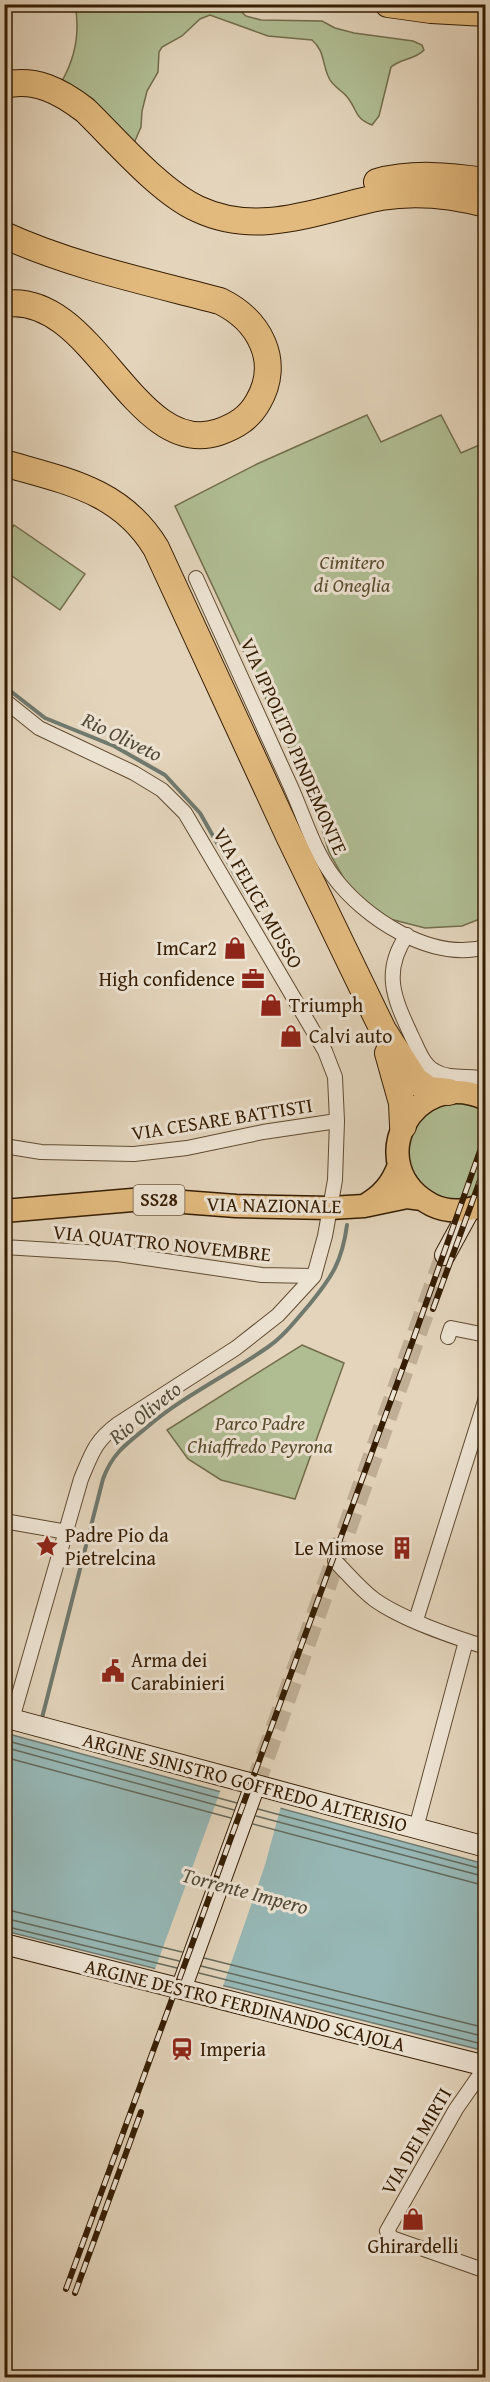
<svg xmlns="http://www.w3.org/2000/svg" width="490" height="2382" viewBox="0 0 490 2382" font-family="'Gentium Book Plus',serif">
	<rect width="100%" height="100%" fill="#e3d4bb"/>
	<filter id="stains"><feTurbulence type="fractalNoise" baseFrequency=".00333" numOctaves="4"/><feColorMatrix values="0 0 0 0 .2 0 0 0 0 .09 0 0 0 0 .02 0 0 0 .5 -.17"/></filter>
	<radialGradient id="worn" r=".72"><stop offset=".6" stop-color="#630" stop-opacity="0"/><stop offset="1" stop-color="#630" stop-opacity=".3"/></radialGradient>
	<path fill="#b0bd93" stroke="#726d4b" stroke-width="1.5" d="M75 5H234L246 16 261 20 322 21 335 28 354 33 413 41 422 45 424 50C415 60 401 58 391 67L379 116 372 125C354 118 358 111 348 98 342 90 333 87 329 78 322 64 325 51 312 40L268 36 210 15 200 19 182 36 162 47 159 52 158 72 147 91 142 111 141 127 134 143 62 81C75 58 80 31 75 5Z
		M367 415 381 442 441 415 461 453 484 443 486 446 485 917 462 926 425 928 390 919 360 899 347 884 329 852 310 793 175 506 257 464Z
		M14 525 85 574 60 610 5 571V538Z
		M453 1101 471 1103 485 1110V1196L482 1199 434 1200 405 1162 410 1129 436 1105Z
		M302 1345 344 1363 295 1499 221 1480 188 1459 167 1430Z"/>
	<path fill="#96b7b5" stroke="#6f796e" stroke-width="1.5" d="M5 1733 485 1864V2051L5 1931Z"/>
	<path fill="#e3d4bb" d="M221 1789 281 1806 265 1865 222 1989 154 1972Z"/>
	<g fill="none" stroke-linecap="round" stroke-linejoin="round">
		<path stroke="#666a5c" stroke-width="1.5" d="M4 1740 237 1803
			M4 1747 234 1810
			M4 1757 231 1818
			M258 1809 486 1870
			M256 1816 486 1877
			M253 1824 486 1886
			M4 1909 182 1952
			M4 1918 179 1961
			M4 1926 177 1968
			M204 1958 486 2028
			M201 1966 486 2037
			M199 1973 486 2045"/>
		<path stroke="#6f796e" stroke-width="4" d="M4 686 45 718 114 746 165 775 200 813 246 894
			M42 1718 103 1479C112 1454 126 1444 146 1428 183 1396 228 1375 268 1347 284 1336 296 1320 309 1305 332 1277 342 1262 347 1225"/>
		<path stroke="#c0af96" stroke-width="20" stroke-dasharray="20 10" stroke-linecap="butt" d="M255 1785 445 1255"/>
		<g stroke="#604b31" stroke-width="16">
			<path id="minor" d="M196 578C227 647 259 716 290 785 304 816 313 849 333 876 364 918 431 962 486 947
				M4 700 39 728 134 773 162 790 185 813 325 1051 335 1077 337 1121 335 1180 325 1236 314 1276 278 1315 236 1348 118 1424C95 1441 92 1453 81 1479L12 1719
				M407 935C381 973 395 1000 412 1037 418 1049 423 1065 435 1071 450 1080 469 1075 486 1079
				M4 1146 41 1152 134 1154 187 1148 263 1132 337 1121
				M4 1247 118 1254 262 1275 314 1276
				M448 1337 451 1328 486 1335
				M4 1521 67 1532
				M335 1561C348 1574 360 1589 375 1600 402 1619 453 1637 486 1647
				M416 1620 486 1398
				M416 1828 466 1641
				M486 2066 456 2109 387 2231 392 2238 486 2271"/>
		</g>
		<g stroke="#351d03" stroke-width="22">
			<path id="secondary" d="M445 1255 470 1209
				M4 1717 486 1847
				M4 1944 486 2066
				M181 1989 255 1785"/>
		</g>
		<g stroke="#351d03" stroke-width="25">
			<path id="primary" d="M486 1099C412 1065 360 1167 432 1205 448 1213 470 1212 486 1203
				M399 1165C392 1184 382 1196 364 1206L407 1197 422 1199
				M4 1211 144 1199 236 1206 330 1208 364 1206"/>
		</g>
		<g stroke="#351d03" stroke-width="28">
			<path id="motorway" d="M388 4 431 10 486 13
				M4 85C36 78 60 91 85 110 116 140 160 192 198 209 260 238 320 209 381 197 416 191 452 195 486 204
				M377 182C412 172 450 176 486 181
				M4 235C72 266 148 282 220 301 259 320 282 361 258 402 249 418 236 426 219 432 134 461 94 290 4 304
				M4 463C66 481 121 490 156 548L289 836 383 1030 415 1080 429 1090 449 1092
				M388 1053 402 1103 403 1126"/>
		</g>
		<use href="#minor" stroke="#ede3d3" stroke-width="14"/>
		<use href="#secondary" stroke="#ede3d3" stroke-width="20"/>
		<use href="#primary" stroke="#e2ba7e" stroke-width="22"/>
		<use href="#motorway" stroke="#e2ba7e" stroke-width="26"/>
		<g stroke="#351d03" stroke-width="6">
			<path id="rail" d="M433 1309 486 1164
				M66 2289 413 1340 486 1134
				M75 2293 141 2112"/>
		</g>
		<use href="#rail" stroke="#ede3d3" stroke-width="4" stroke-dasharray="11" stroke-linecap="butt"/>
	</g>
	<defs>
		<g id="shop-bare" transform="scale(1.8)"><path d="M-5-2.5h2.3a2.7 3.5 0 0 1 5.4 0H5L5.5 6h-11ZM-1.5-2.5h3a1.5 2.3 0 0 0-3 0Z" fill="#8f2418" stroke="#ede3d3" stroke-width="2.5" paint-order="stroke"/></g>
		<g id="office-bare" transform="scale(1.8)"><path d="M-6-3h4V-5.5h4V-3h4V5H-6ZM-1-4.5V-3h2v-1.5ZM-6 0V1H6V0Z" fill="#8f2418" stroke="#ede3d3" stroke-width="2.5" paint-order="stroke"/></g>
		<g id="sight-bare" transform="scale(1.8)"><path d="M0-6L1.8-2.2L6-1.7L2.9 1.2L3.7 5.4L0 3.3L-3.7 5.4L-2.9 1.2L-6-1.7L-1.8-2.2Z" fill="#8f2418" stroke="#ede3d3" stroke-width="2.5" paint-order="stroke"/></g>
		<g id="building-bare" transform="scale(1.8)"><path d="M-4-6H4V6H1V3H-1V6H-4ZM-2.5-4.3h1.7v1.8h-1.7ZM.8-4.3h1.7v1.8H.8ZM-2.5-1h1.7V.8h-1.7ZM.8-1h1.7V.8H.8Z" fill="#8f2418" stroke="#ede3d3" stroke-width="2.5" paint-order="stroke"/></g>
		<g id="civic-bare" transform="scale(1.8)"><path d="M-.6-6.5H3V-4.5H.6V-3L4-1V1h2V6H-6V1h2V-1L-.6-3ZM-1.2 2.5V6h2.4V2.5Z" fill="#8f2418" stroke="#ede3d3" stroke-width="2.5" paint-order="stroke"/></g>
		<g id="station-bare" transform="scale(1.8)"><path d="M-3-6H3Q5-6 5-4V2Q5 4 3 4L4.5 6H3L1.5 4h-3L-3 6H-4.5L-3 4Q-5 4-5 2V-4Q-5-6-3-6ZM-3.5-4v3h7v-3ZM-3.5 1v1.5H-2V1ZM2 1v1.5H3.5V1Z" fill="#8f2418" stroke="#ede3d3" stroke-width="2.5" paint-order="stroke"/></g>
	</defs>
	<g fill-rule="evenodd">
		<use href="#shop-bare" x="235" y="948"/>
		<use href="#office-bare" x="253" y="979"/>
		<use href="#shop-bare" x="271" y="1005"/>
		<use href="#shop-bare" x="291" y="1036"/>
		<use href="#sight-bare" x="47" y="1546"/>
		<use href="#building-bare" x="402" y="1548"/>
		<use href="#civic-bare" x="113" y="1671"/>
		<use href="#station-bare" x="182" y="2049"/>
		<use href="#shop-bare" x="413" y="2219"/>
	</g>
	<g text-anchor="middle" stroke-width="6" stroke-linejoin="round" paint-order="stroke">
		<rect fill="#ede3d3" stroke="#6c5841" stroke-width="1.5" x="133.5" y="1185" width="51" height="30" rx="4.5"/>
		<g font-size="18" font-weight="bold" fill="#351d03">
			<text x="159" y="1206">SS28</text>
		</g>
		<g font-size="20" font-style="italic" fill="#5a4d2e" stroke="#ede3d3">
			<text x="352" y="569">Cimitero<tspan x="352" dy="23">di Oneglia</tspan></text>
			<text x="260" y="1430">Parco Padre<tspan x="260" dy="23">Chiaffredo Peyrona</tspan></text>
		</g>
		<g font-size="20" fill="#351d03" stroke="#ede3d3">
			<text transform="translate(294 746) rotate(66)" y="7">VIA IPPOLITO PINDEMONTE</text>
			<text transform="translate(258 898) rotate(60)" y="7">VIA FELICE MUSSO</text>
			<text transform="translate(222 1119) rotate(-9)" y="7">VIA CESARE BATTISTI</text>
			<text transform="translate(274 1205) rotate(1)" y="7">VIA NAZIONALE</text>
			<text transform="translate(162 1243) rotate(6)" y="7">VIA QUATTRO NOVEMBRE</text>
			<text transform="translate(245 1782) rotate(15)" y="7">ARGINE SINISTRO GOFFREDO ALTERISIO</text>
			<text transform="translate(245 2005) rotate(14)" y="7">ARGINE DESTRO FERDINANDO SCAJOLA</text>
			<text transform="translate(416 2141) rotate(-60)" y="7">VIA DEI MIRTI</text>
		</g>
		<g font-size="20" fill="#351d03" stroke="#ede3d3" text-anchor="start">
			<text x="217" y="955" text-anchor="end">ImCar2</text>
			<text x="235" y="986" text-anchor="end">High confidence</text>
			<text x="289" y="1012">Triumph</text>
			<text x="309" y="1043">Calvi auto</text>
			<text x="65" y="1542">Padre Pio da<tspan x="65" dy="23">Pietrelcina</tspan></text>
			<text x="384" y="1555" text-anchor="end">Le Mimose</text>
			<text x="131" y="1667">Arma dei<tspan x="131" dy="23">Carabinieri</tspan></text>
			<text x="200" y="2056">Imperia</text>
			<text x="413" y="2253" text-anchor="middle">Ghirardelli</text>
		</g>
		<g font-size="21" font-style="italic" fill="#524b38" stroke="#ede3d3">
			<text transform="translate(122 737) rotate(26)" y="7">Rio Oliveto</text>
			<text transform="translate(145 1413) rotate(-39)" y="7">Rio Oliveto</text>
			<text transform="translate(245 1891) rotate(15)" y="7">Torrente Impero</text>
		</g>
	</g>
	<rect width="490" height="2382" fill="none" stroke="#e3d4bb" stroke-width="24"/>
	<rect x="6" y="6" width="478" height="2370" fill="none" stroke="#351d03" stroke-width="3"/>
	<rect x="12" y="12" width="466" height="2358" fill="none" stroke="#351d03" stroke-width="1.5"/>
	<rect width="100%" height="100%" filter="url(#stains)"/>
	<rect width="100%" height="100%" fill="url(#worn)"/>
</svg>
